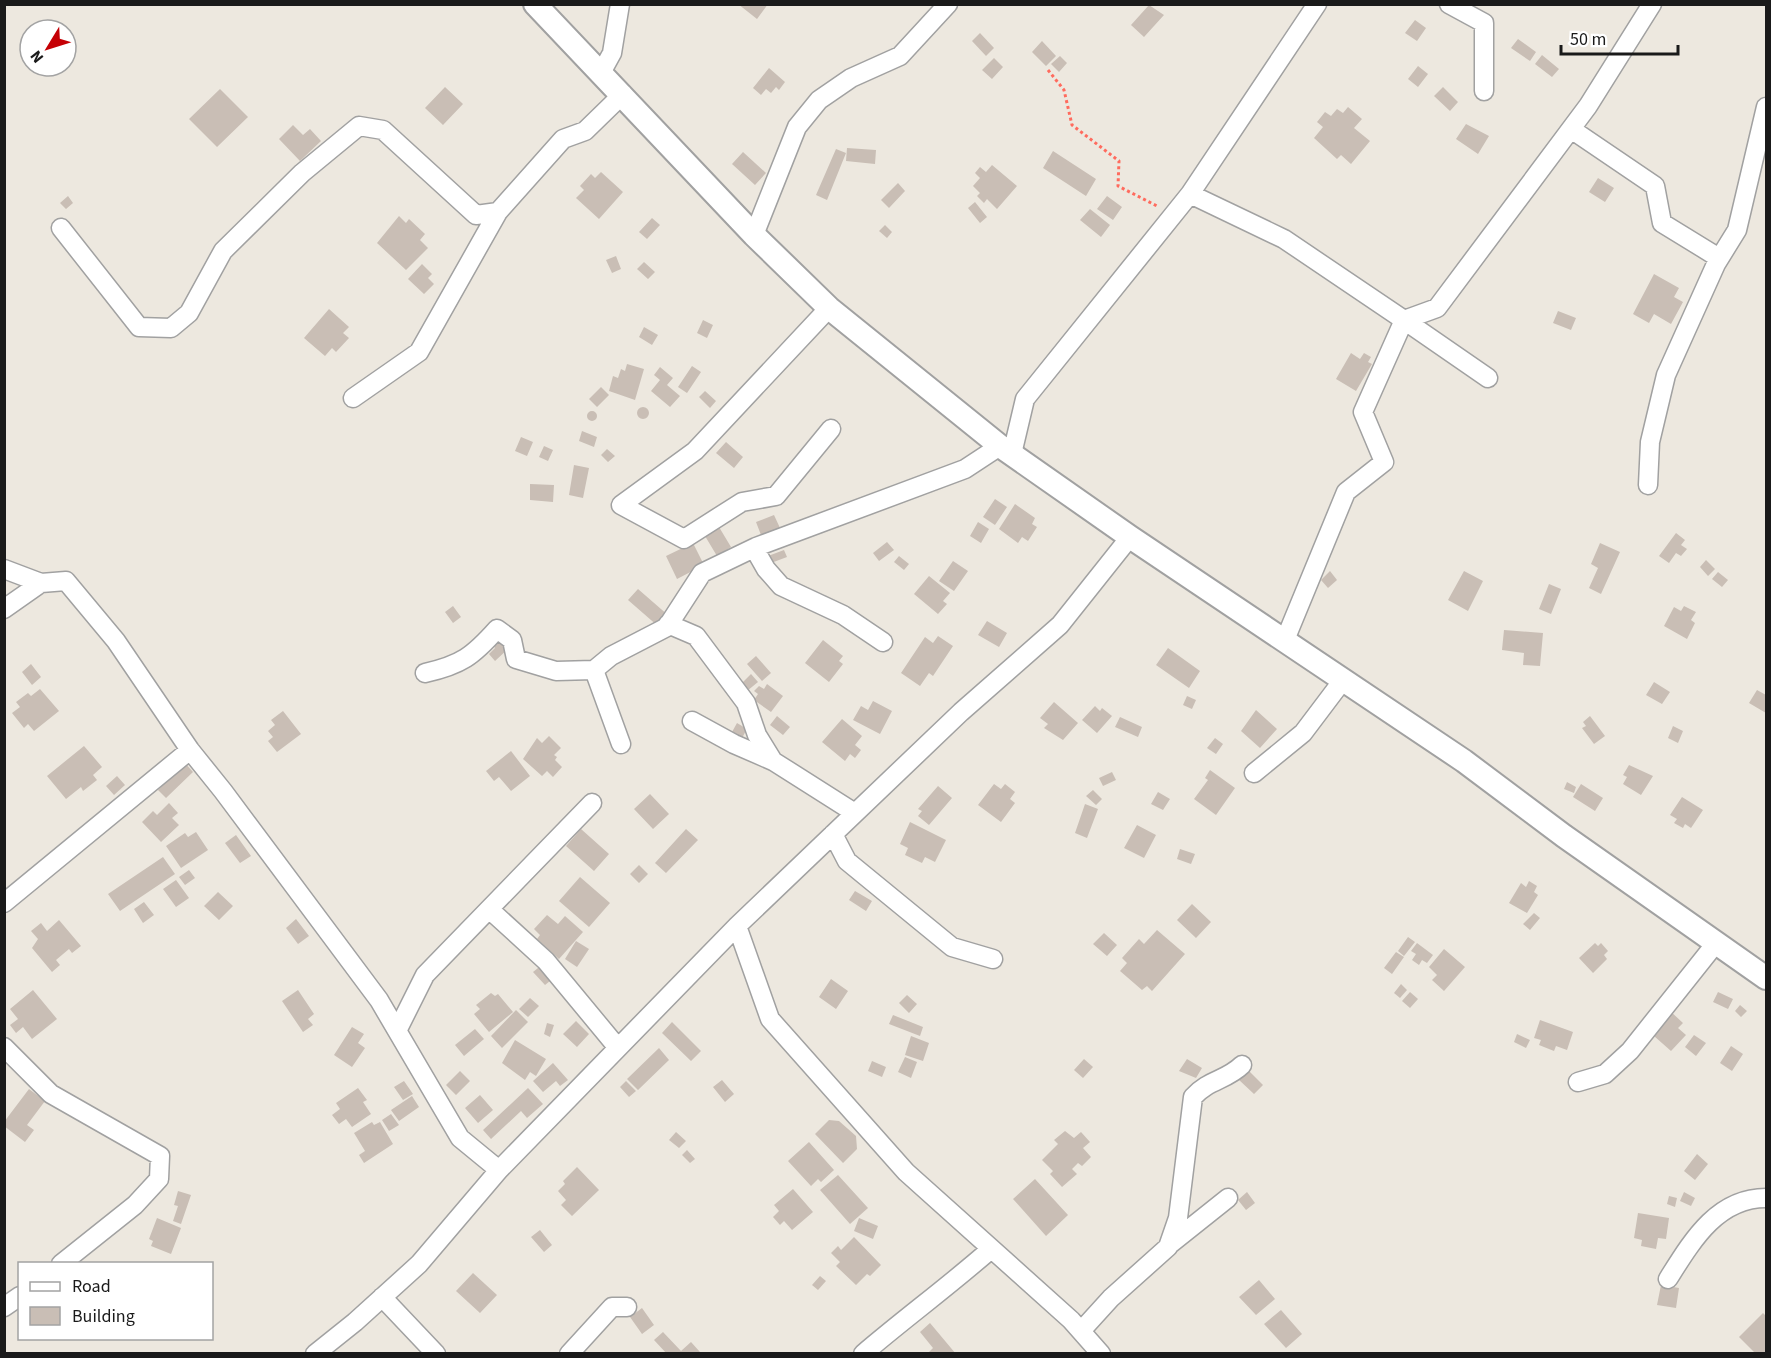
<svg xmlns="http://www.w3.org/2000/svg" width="1771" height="1358" viewBox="0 0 1771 1358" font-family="'Source Sans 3',sans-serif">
	<rect width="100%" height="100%" fill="#ede8df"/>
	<path fill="#c9beb5" d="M738 4H768L757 19Z
		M1149 5 1164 15 1144 37 1131 25Z
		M1415 20 1426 28 1417 41 1405 33Z
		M980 33 994 48 986 56 972 41Z
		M1518 39 1536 52 1530 61 1511 48Z
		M1042 41 1056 56 1046 66 1032 52Z
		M1542 55 1559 69 1552 77 1535 64Z
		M1060 56 1067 63 1059 72 1051 64Z
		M994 58 1003 67 992 79 982 70Z
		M1418 66 1428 74 1418 87 1408 79Z
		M769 68 785 82 779 90 776 87 771 93 766 89 761 95 753 88Z
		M445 87 463 104 443 125 425 108Z
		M1443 87 1458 102 1450 111 1434 96Z
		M220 89 248 117 217 147 189 119Z
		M1348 107 1362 119 1354 128 1370 141 1351 164 1341 155 1337 159 1314 138 1323 127 1317 122 1325 112 1331 116 1337 109 1343 113Z
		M1466 124 1489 136 1478 154 1456 139Z
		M293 125 303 135 310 129 321 141 300 161 279 139Z
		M847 148 876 150 875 164 846 161Z
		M836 149 846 153 827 200 816 195Z
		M1053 151 1096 179 1086 196 1043 168Z
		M743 152 766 173 755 185 732 164Z
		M992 165 1017 186 997 209 987 199 984 203 977 196 980 193 973 186 980 178 975 173 980 167 986 172Z
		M601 172 623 192 599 219 576 198 584 190 580 186 591 174 595 178Z
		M1598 178 1614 188 1605 202 1589 192Z
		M898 183 905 191 889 208 881 200Z
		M68 196 73 203 66 209 60 203Z
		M1107 196 1122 207 1113 220 1097 209Z
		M975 202 987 217 980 223 968 208Z
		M1090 209 1110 225 1101 237 1080 220Z
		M399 216 406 223 409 219 425 234 420 240 428 248 406 270 377 243Z
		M652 218 660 225 647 239 639 232Z
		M885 225 892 232 887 238 879 231Z
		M616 256 621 269 612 273 606 260Z
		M644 262 655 272 648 279 637 269Z
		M422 264 432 274 428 278 434 284 424 294 408 279Z
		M1654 274 1679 288 1674 297 1683 302 1671 324 1654 314 1649 323 1633 314Z
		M329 309 349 327 343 333 349 338 336 352 332 348 325 356 304 338Z
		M1558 311 1576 318 1571 330 1553 323Z
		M703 320 713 325 707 338 697 333Z
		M644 327 658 335 652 345 639 337Z
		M1351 353 1360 359 1364 353 1371 357 1368 362 1372 364 1356 391 1336 379Z
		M627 364 644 369 635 400 609 391 613 376 618 378 621 369 625 371Z
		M692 366 701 372 687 393 678 387Z
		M660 367 673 378 667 385 680 396 670 407 651 391 660 380 654 375Z
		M601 387 609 395 597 407 589 399Z
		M705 391 716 401 710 408 699 397Z
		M637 413a6 6 0 1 1 12 0a6 6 0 1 1-12 0Z
		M587 416a5 5 0 1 1 10 0a5 5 0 1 1-10 0Z
		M582 431 597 437 594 447 579 441Z
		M521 437 533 442 527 456 515 451Z
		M726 442 743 457 734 468 716 453Z
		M544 446 553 450 548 461 539 457Z
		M607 449 615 456 608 462 601 455Z
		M574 465 589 468 583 498 569 495Z
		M530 484 554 485 553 502 530 500Z
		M995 499 1007 507 995 525 983 517Z
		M1015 504 1035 518 1032 524 1037 527 1028 541 1022 537 1018 543 999 529Z
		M774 515 780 528 761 535 756 522Z
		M978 522 989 529 981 543 970 536Z
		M719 527 731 547 717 556 705 536Z
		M1676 533 1685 540 1681 545 1687 549 1681 556 1676 553 1669 563 1659 556Z
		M887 542 894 550 879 561 873 553Z
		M693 543 704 565 677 579 666 556Z
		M1600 543 1620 552 1601 594 1589 588 1598 568 1591 564Z
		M784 550 787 557 771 563 768 556Z
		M899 556 909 564 904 570 894 562Z
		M1706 560 1715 569 1708 576 1700 567Z
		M953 561 968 571 954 591 939 581Z
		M1330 571 1337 580 1328 588 1321 580Z
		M1464 571 1483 581 1468 611 1448 600Z
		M1718 572 1728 580 1722 587 1712 579Z
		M929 576 950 593 943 601 947 604 938 614 914 594Z
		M1549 584 1561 589 1551 614 1539 609Z
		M638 589 669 616 659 627 628 600Z
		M453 606 461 617 453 623 445 612Z
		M1684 606 1696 612 1691 620 1695 623 1687 639 1664 626 1674 607 1681 611Z
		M987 621 1007 633 999 647 978 635Z
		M1504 630 1543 633 1540 666 1523 665 1524 653 1502 650Z
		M938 636 953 646 933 676 929 673 920 686 901 673 925 637 933 643Z
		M498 637 509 648 495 661 489 654 495 648 492 643Z
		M823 640 843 656 839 661 843 664 829 682 805 663Z
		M1168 648 1200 671 1189 688 1156 665Z
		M756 656 771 673 762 681 747 664Z
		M31 664 41 677 32 685 22 672Z
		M751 674 758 682 747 691 741 684Z
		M1654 682 1670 692 1662 704 1646 695Z
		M767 684 783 696 771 712 754 700 758 694 754 691 759 686 764 689Z
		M40 689 59 711 34 731 28 724 24 728 12 713 20 707 16 702 28 693 31 696Z
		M1757 690 1766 695V713L1749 703Z
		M1187 696 1196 700 1192 709 1183 705Z
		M873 701 892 711 880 734 853 720 861 706 868 710Z
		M1054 702 1078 723 1063 740 1044 728 1048 724 1040 718Z
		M1095 706 1100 711 1102 708 1112 716 1097 733 1082 720Z
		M1256 710 1277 729 1260 748 1241 731Z
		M283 711 301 734 277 752 268 741 273 737 268 731 275 725 271 720Z
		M777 716 790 727 783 735 770 725Z
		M1590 716 1605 736 1594 744 1582 728 1586 726 1583 722Z
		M1120 717 1142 727 1138 737 1115 727Z
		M842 719 862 736 855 745 861 750 855 758 850 754 845 761 822 742Z
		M737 723 747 729 742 738 732 732Z
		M1673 726 1683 731 1678 743 1668 738Z
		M549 736 561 748 554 755 557 757 555 760 562 767 553 777 547 771 542 776 523 759 537 738 542 743Z
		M1215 738 1223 744 1216 754 1207 748Z
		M84 746 102 767 93 775 97 780 83 791 81 787 66 799 47 776Z
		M511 751 530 776 511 791 499 777 494 781 486 771Z
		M185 763 193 772 166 798 158 790Z
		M1629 765 1653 776 1641 795 1623 784 1627 777 1623 775Z
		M1210 770 1235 788 1216 815 1194 799 1208 780 1205 778Z
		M1112 772 1116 780 1103 786 1099 778Z
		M117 776 125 785 114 795 106 786Z
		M1567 782 1576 787 1574 793 1564 789Z
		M994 784 1001 789 1005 784 1015 792 1010 799 1015 803 1001 822 978 805Z
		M1581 784 1603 798 1595 811 1573 797Z
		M938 786 952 798 929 825 918 816 922 811 918 809Z
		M1093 790 1102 799 1096 805 1086 796Z
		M1158 792 1170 799 1163 810 1151 804Z
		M650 794 669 814 653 829 634 809Z
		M1682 797 1703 810 1691 828 1685 824 1683 828 1674 823 1677 819 1670 815Z
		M169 803 178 813 172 818 179 825 161 842 142 822 153 811 157 815Z
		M1085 804 1098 809 1087 838 1075 833Z
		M910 822 946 840 935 862 925 857 922 863 905 855 908 848 900 844Z
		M1137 825 1156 835 1144 858 1124 848Z
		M581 829 609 854 594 871 566 846Z
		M686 829 698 840 666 873 655 863Z
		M196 832 208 850 181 868 166 846 185 833 188 837Z
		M236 835 251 856 240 863 225 843Z
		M1180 849 1195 854 1191 864 1177 859Z
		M163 857 175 874 120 911 108 894Z
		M639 865 648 874 639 883 630 874Z
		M189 870 195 878 185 885 179 877Z
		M580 877 610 903 589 927 559 901Z
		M176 880 189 898 176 907 163 889Z
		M1529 881 1537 886 1534 892 1538 895 1527 913 1509 903 1521 883 1526 887Z
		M855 891 872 901 866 911 849 900Z
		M218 892 233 906 219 920 204 906Z
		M144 902 154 915 143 923 134 909Z
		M1192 904 1211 922 1196 938 1177 920Z
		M1534 913 1540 918 1530 930 1523 924Z
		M547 915 558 924 565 916 583 932 559 959 537 939 540 935 534 929Z
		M296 919 309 936 298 944 286 928Z
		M59 920 81 946 72 953 69 949 56 960 60 965 52 972 32 948 38 939 31 931 41 923 47 931Z
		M1157 930 1185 954 1152 991 1147 986 1142 990 1120 971 1127 963 1122 958 1139 939 1144 944Z
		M1104 933 1117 945 1107 956 1093 944Z
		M1408 937 1415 942 1404 956 1398 951Z
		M576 941 589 949 577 967 565 959Z
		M1417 943 1433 955 1427 963 1422 960 1419 965 1412 960 1416 954 1411 951Z
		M1595 943 1598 946 1601 943 1608 951 1604 955 1607 959 1593 973 1579 958Z
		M1444 949 1465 967 1444 991 1432 980 1437 975 1429 967Z
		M1396 952 1404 957 1392 974 1384 968Z
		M543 964 555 977 545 985 533 972Z
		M831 979 848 991 836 1009 819 997Z
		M1401 984 1407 990 1400 998 1394 993Z
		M33 990 57 1019 32 1039 23 1027 16 1033 10 1025 18 1019 10 1009Z
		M298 990 314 1014 308 1019 313 1025 303 1032 282 1001Z
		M1410 992 1418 999 1410 1008 1402 1001Z
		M1718 992 1733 999 1728 1009 1713 1002Z
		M491 993 495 996 498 994 513 1012 489 1032 474 1014 480 1009 476 1005Z
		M907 995 917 1004 909 1013 899 1003Z
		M530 998 539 1006 528 1017 519 1009Z
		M1740 1005 1747 1011 1741 1017 1735 1011Z
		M516 1010 528 1022 502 1048 491 1036Z
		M1669 1010 1683 1023 1678 1028 1686 1035 1671 1051 1654 1036 1659 1030 1655 1026Z
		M893 1015 923 1027 920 1036 889 1024Z
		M1540 1020 1573 1032 1567 1050 1556 1046 1554 1051 1539 1045 1541 1040 1534 1038Z
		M576 1021 589 1034 577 1047 563 1034Z
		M672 1022 701 1051 691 1061 662 1033Z
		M547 1023 554 1025 550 1037 544 1034Z
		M352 1027 364 1034 358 1043 365 1048 352 1067 334 1055Z
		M475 1029 484 1039 464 1056 455 1045Z
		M1517 1034 1530 1040 1526 1048 1514 1042Z
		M1694 1035 1706 1043 1696 1056 1685 1047Z
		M911 1036 929 1043 923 1061 905 1055Z
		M515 1040 546 1059 536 1076 530 1072 525 1080 502 1063Z
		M1731 1046 1743 1054 1732 1071 1720 1063Z
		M659 1048 669 1060 638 1090 627 1079Z
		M905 1057 917 1062 911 1078 898 1072Z
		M1084 1059 1093 1067 1083 1078 1074 1070Z
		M1187 1059 1202 1068 1196 1078 1179 1071Z
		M872 1061 886 1067 882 1077 868 1071Z
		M553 1063 568 1080 560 1086 556 1081 543 1092 533 1081Z
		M1247 1069 1263 1085 1254 1094 1238 1079Z
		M460 1071 470 1081 456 1095 446 1085Z
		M722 1080 734 1094 725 1102 713 1087Z
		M404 1081 413 1094 403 1100 394 1087Z
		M626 1081 636 1091 629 1097 620 1087Z
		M358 1088 367 1100 363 1102 371 1114 352 1127 346 1119 339 1124 332 1115 340 1109 336 1103Z
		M528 1088 543 1104 527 1118 521 1111 491 1139 483 1130Z
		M29 1089 45 1101 27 1125 34 1130 25 1142 4 1126V1122Z
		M480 1095 493 1110 478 1123 465 1108Z
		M412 1096 419 1107 399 1121 391 1110Z
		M391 1114 399 1125 389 1131 382 1120Z
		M829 1120 839 1121 856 1136 857 1149 843 1163 815 1134Z
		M372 1122 374 1125 380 1122 393 1144 364 1163 359 1155 365 1151 354 1133Z
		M1065 1131 1074 1138 1081 1132 1090 1142 1083 1148 1091 1157 1082 1166 1078 1163 1072 1169 1077 1174 1062 1187 1050 1174 1053 1171 1042 1160 1058 1144 1054 1140Z
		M676 1132 686 1141 679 1148 669 1140Z
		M809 1142 834 1170 821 1182 818 1179 811 1186 788 1161Z
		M687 1150 695 1159 690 1163 682 1155Z
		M1697 1154 1708 1164 1695 1180 1684 1171Z
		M577 1167 599 1190 572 1216 561 1205 566 1200 558 1191 565 1184 563 1181Z
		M838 1175 868 1208 850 1224 820 1190Z
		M1035 1179 1068 1215 1046 1236 1013 1199Z
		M793 1189 813 1212 792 1230 784 1221 780 1225 773 1217 779 1211 774 1205Z
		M178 1191 191 1195 181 1224 173 1221 178 1206 174 1205Z
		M1247 1192 1255 1203 1246 1210 1238 1200Z
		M1684 1192 1695 1198 1691 1206 1680 1201Z
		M1669 1196 1677 1198 1675 1207 1667 1204Z
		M1638 1213 1669 1218 1666 1239 1658 1238 1656 1249 1641 1246 1642 1240 1634 1238Z
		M157 1218 181 1228 171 1254 151 1246 153 1241 149 1239Z
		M859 1218 878 1226 873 1239 854 1231Z
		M540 1230 552 1245 544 1252 531 1237Z
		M854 1237 881 1265 870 1276 867 1274 856 1285 836 1266 840 1262 831 1253 838 1246 841 1250Z
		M473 1273 497 1295 480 1313 456 1291Z
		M820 1276 826 1281 818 1290 812 1285Z
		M1259 1280 1275 1299 1256 1315 1239 1297Z
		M1661 1285 1679 1288 1676 1308 1657 1305Z
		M642 1308 654 1325 642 1334 630 1317Z
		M1281 1310 1302 1334 1286 1348 1264 1324Z
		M1763 1313 1766 1316V1354H1756L1739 1337Z
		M930 1323 956 1354 929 1352 933 1348 920 1332Z
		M663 1332 681 1351 691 1342 700 1352 667 1354 654 1340Z"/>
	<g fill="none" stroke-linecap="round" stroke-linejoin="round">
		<g stroke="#a1a1a1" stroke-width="21">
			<path id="minor" d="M1449 4 1484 23V91
				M601 73 612 53 620 4
				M1571 129 1655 186 1662 223 1719 258
				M1190 194 1284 239 1404 320 1437 308 1588 106 1652 4
				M61 228 139 327 171 328 189 313 223 251 302 173 359 126 383 130 476 215 498 212 563 139 585 131 623 94
				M754 235 797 127 819 100 851 78 900 56 948 4
				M829 308 695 451 621 505 684 539 742 502 776 496 831 429
				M353 398 419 352 498 212
				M1012 454 1025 399 1190 194 1317 4
				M1648 485 1650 442 1666 375 1716 264 1737 230 1766 107
				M754 548 766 569 781 586 843 615 883 642
				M4 569 41 583
				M4 609 41 583 66 581 116 641 190 750 223 791 379 1000 460 1138 499 1170
				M668 624 696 636 746 703 757 735 773 761
				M1285 640 1346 492 1384 462 1363 412 1404 320 1488 378
				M425 673C461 665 473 656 497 629L512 640 516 659 556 671 594 670
				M692 721 734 744 773 761 855 813
				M621 744 594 670 611 656 667 627 702 573 756 547 965 469 1000 446
				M1254 773 1303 733 1343 680
				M833 834 847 861 952 947 993 959
				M4 903 190 750
				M489 909 546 961 618 1048
				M737 926 770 1019 906 1172 1071 1320 1101 1354
				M398 1029 425 975 592 803
				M4 1047 51 1094 160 1156 159 1179 135 1205 61 1264
				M1578 1082 1605 1074 1630 1051 1716 943
				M1169 1245 1228 1198
				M1668 1279C1692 1241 1717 1198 1766 1198
				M382 1297 436 1354
				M4 1307 20 1296
				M1081 1331 1111 1298 1168 1247 1178 1218 1193 1097C1208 1080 1227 1080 1242 1065
				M315 1354 355 1322 419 1264 499 1170 737 926 961 712 1060 625 1130 537
				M569 1354 612 1307H627
				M863 1354C905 1318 949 1286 991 1249"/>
		</g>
		<g stroke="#a1a1a1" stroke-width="26">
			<path id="tertiary" d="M535 4 754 235 829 308 1000 446 1130 537 1464 761 1564 836 1766 978"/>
		</g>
		<path stroke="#ff6b5e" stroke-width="3" stroke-dasharray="3 3" stroke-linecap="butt" d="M1048 70 1064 90 1072 125 1119 161 1118 186 1159 207"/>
		<use href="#minor" stroke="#fff" stroke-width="18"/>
		<use href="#tertiary" stroke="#fff" stroke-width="22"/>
	</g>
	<rect width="1771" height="1358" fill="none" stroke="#1a1a1a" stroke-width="12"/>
	<rect x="18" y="1262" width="195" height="78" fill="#ffffff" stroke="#a3a3a3" stroke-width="1.5"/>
	<rect x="30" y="1282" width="30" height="9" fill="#ffffff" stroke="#a3a3a3" stroke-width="1.5"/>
	<text x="72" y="1292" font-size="18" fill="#1a1a1a">Road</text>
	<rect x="30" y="1307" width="30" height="18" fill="#c9beb5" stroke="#a3a3a3" stroke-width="1.5"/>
	<text x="72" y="1322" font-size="18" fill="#1a1a1a">Building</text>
	<g transform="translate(48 48) rotate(232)"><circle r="28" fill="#ffffff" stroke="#a3a3a3" stroke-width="1.5"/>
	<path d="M0-4.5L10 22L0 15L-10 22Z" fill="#c50005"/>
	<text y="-9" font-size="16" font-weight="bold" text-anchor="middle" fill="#1a1a1a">N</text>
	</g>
	<path d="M1561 45v9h117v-9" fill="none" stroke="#1a1a1a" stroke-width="3"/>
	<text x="1570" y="45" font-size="18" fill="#1a1a1a" stroke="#ffffff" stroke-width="4.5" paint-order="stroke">50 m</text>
</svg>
